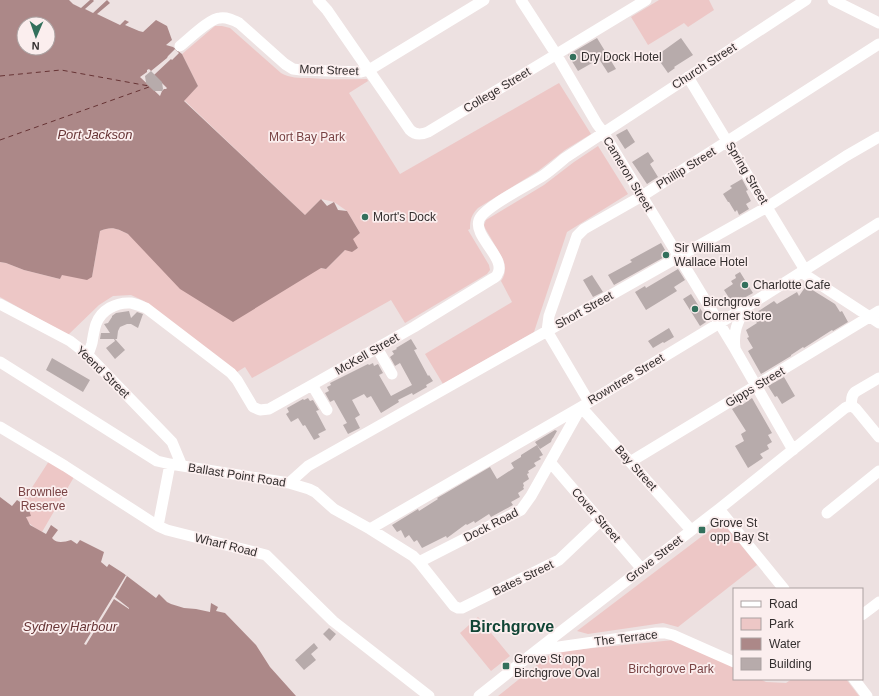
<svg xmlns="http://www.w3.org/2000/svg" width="879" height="696" viewBox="0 0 879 696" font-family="Helvetica,sans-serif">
	<rect width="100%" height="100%" fill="#ede1e1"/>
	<path fill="#edc7c6" d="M659 0H709L714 10 688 27 684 23 648 45 631 17Z
		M215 26H222L230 28 281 73C290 78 299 78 309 78 328 80 347 79 367 79L368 81 349 93 400 174 559 83 591 134 565 150 538 171 478 208C472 214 470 219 470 229L468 230 489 265 490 270 487 274 405 323 391 300 252 378 245 367 237 372 144 301 131 295 113 296 99 305 68 335 0 297V262L6 263 24 270 60 279 62 274 92 277 100 231C111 226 117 228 128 234L326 269 345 250 358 249 352 239 360 233 347 211 334 202 321 199 305 215 184 100 198 86 182 54Z
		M598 146 628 194 567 232 534 332 443 384 425 354 512 302 501 281C506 274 506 267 503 259L485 228 484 225 486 220 544 185 574 162Z
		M49 461 74 477 42 532C26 522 27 523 24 504L22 503Z
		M722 521 757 565 678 627 663 623 588 634 577 631Z
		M478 617 510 656 491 671 460 633Z
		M674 640 734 667V679H760L766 682 786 683 792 679H846L859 696H498L553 652Z"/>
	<path fill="#ac8888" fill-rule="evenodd" d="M0 0H69L73 4 81 8 90 0H93L94 1 85 9 93 13 107 0 110 3 97 14 120 25 125 20 129 22 125 25 139 31 143 32 156 20 167 26 172 40 166 45 173 47 182 54 198 86 184 101 305 215 321 199 327 206 334 202 338 210 347 211 360 233 353 239 358 248 352 252 345 250 326 269 321 268 233 322 180 289 128 234C117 228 111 226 100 231L92 277 87 280 62 275 60 279 24 270 6 263 0 262ZM24 24H48V48H24Z
		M0 497 12 506 17 500 28 507 31 516 26 517 30 525 46 534 51 525 58 530 52 538C57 544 64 542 71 540L77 544 80 540 104 552 101 562 107 567 109 564 123 573 156 598 159 594 167 602 171 604 184 608 196 609 210 612 211 603 218 607 216 611 225 613 256 645 270 667 296 696H0Z"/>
	<path fill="#ede1e1" d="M175 49 179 53 172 60 171 59 154 75 167 88 166 89H164L162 91 160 96 140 77 147 72V70L149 69 151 71 167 58 168 56Z
		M126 575 127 576 115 597 129 608V609L114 599 86 645 84 644Z"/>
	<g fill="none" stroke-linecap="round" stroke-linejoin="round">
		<path stroke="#673435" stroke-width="1" stroke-dasharray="5 4" stroke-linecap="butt" d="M0 76 61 70 149 86
			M0 140 149 87"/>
	</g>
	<path fill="#b7abab" d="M597 38 616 69 608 73 599 59 578 71 568 55Z
		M681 38 693 55 674 67 675 68 668 73 656 56Z
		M151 71 162 82 163 89 162 91H154L146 83 145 76Z
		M627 129 635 142 625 149 616 135Z
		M648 152 654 161 650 164 658 177 647 184 632 162Z
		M742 179 748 190 746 191 751 201 746 204 749 209 739 215 737 210 735 212 729 202H728L723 194 732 188 730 186Z
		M661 243 668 255 614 285 608 275 632 262 630 260Z
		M678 269 685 280 674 287 677 291 646 310 635 292 645 286 646 288Z
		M740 272 753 293 733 304 724 290 733 284 731 281 736 278 735 275Z
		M592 275 603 292 593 297 583 280Z
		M806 286 835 304 840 312 842 311 848 322 833 331 832 330 804 348 803 347 791 355V356L761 374 748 351 753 348 747 338 749 337 746 330 757 323 753 317 758 314 757 312 774 301 777 304 797 292 799 296Z
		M691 294 707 319 706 322 700 326 683 299Z
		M129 311 131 318 137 312 143 314 138 328 131 324H127L120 327 118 331 117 339H116L115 340H116L125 350 115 359 106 348 115 341 114 339H100L101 333H110L104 324 108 323 112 317V316L116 313Z
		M669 328 674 337 664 343 663 342 653 348 648 341Z
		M411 339 417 349 414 350 428 376 429 375 433 381 426 385 427 387 413 395 412 393 398 400 399 402 381 413 371 396 367 398 364 394 352 400 360 415 355 418 360 428 348 434 343 425 347 423 334 400 330 402 325 393 329 391 327 387 331 385 330 383 368 364 369 365 373 363 374 366 378 364 383 373 379 375 391 396 412 385 400 363 395 366 390 357 394 354 392 351 397 349 396 348Z
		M52 358 90 380 83 392 46 370Z
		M784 377 795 396 782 404 777 396 775 397 768 386Z
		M308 398 310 401 313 400 319 410 316 411 326 430 318 434 320 437 314 440 305 425 303 426 298 418 291 422 286 414 289 412 287 408 303 399 304 400Z
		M752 398 772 433 768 435 772 442 767 445 769 449 760 454 763 458 748 468 735 446 744 441 741 434 746 431 732 409 741 404 742 405Z
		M555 430 557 431 553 438 552 439 551 442 540 449 535 442Z
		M537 445 543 455 539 457 541 459 534 463 536 466 528 471 529 473 527 474 529 479 523 483 524 486 523 487 524 489 518 493 520 497 511 502 513 505 491 517 489 514 475 523 474 521 467 525 466 524 447 538 446 536 422 548 417 540 414 542 409 535 405 538 401 530 397 532 392 525 418 509 419 511 438 499 437 498 444 494 490 467 497 479 514 468 511 463 521 457V455Z
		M329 628 336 634 330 641 323 634Z
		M314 643 318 648 311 654 316 660 304 670 295 660Z"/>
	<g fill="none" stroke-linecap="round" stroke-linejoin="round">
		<path stroke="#fff" stroke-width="11" d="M318 0 327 10 410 130C415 135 421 135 428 132L646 0
			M521 0 556 54 597 124 603 132 735 349 793 450
			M833 0 879 23
			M180 46C189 39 210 18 220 18 227 17 233 20 239 23L285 64 293 69 301 70 361 72 369 70 484 0
			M688 77 805 270
			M801 272 879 323
			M0 304 70 341 88 355 172 442 182 466
			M377 348 392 374
			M735 348C733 333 737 322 745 309
			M88 355C89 351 91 347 92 343 93 337 94 330 96 324 101 310 116 302 131 303 136 304 141 306 146 308L231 373 237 380 253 407 260 410 269 409 312 385 414 327 492 279C494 278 496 277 497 275 508 259 473 237 479 220 483 207 531 184 544 175 551 170 558 164 565 158L806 0
			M0 362 157 461 170 464 289 483 309 489 315 492 334 509 370 529 413 556 419 562 454 606 458 608H462L559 560 600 521
			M312 385 327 410
			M589 402 547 331 549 316 577 236 584 229 642 196 879 44
			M852 406C851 401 851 396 855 392L879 378
			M852 406 856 409 879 437
			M581 407 691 530
			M0 427 65 466 158 526 167 530 266 555 333 621 429 696
			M550 462 641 568
			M630 462 879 311
			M289 483 308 466 767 207 846 156 879 137
			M719 509 784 589
			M827 513 879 471
			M158 526 170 464
			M370 529 581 407 746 307 879 223
			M419 562 521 510 531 496 581 407
			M862 615 879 602
			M538 650 656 633H665L673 635 734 662
			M854 679 867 696
			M479 696 537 650 719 509 845 408 847 407 852 406"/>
	</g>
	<g fill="#33705c" stroke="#fbeeee" stroke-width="1.5">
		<circle cx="573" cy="57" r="4"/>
		<circle cx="365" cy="217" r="4"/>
		<circle cx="666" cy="255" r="4"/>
		<circle cx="745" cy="285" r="4"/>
		<circle cx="695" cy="309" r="4"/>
		<rect x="698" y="526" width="8" height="8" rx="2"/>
		<rect x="502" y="662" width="8" height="8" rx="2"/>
	</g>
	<g text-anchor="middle" stroke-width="3.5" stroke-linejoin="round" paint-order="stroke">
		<g font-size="12" fill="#332e2e" stroke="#fbeeee" text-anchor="start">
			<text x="581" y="61">Dry Dock Hotel</text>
			<text x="373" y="221">Mort's Dock</text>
			<text x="674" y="252">Sir William<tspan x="674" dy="14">Wallace Hotel</tspan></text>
			<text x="753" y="289">Charlotte Cafe</text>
			<text x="703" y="306">Birchgrove<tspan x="703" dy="14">Corner Store</tspan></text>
			<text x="710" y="527">Grove St<tspan x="710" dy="14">opp Bay St</tspan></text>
			<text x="514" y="663">Grove St opp<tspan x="514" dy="14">Birchgrove Oval</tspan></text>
		</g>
		<g font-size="12" fill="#332e2e" stroke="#fbeeee">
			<text transform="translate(704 66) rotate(-33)" y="4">Church Street</text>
			<text transform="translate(329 70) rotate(2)" y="4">Mort Street</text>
			<text transform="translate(497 90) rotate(-31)" y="4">College Street</text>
			<text transform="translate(686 168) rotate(-32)" y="4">Phillip Street</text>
			<text transform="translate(747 173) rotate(59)" y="4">Spring Street</text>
			<text transform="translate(628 174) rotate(59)" y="4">Cameron Street</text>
			<text transform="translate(584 310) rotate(-29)" y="4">Short Street</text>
			<text transform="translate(367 354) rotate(-30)" y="4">McKell Street</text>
			<text transform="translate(103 372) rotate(44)" y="4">Yeend Street</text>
			<text transform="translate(626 379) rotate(-31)" y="4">Rowntree Street</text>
			<text transform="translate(755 387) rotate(-31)" y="4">Gipps Street</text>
			<text transform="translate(636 468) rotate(48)" y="4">Bay Street</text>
			<text transform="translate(237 475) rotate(9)" y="4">Ballast Point Road</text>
			<text transform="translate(596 515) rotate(49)" y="4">Cover Street</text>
			<text transform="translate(491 525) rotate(-27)" y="4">Dock Road</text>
			<text transform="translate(226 545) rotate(14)" y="4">Wharf Road</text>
			<text transform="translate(654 559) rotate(-38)" y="4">Grove Street</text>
			<text transform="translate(523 578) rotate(-26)" y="4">Bates Street</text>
			<text transform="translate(626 638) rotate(-7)" y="4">The Terrace</text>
		</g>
		<g font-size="12" fill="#794344" stroke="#fbeeee">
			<text x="307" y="141">Mort Bay Park</text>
			<text x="43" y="496">Brownlee<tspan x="43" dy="14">Reserve</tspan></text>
			<text x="671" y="673">Birchgrove Park</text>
		</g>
		<g font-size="13" font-style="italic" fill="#673435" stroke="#fbeeee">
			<text x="95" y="139">Port Jackson</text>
			<text x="70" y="631">Sydney Harbour</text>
		</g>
		<g font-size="16" font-weight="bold" fill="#114535" stroke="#fbeeee">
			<text x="512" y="632">Birchgrove</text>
		</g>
	</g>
	<rect x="733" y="588" width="130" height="92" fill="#fbeeee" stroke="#aba1a1"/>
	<rect x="741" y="601" width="20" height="6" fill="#ffffff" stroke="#aba1a1"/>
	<text x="769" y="608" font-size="12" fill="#332e2e">Road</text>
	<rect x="741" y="618" width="20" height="12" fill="#edc7c6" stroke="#aba1a1"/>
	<text x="769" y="628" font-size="12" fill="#332e2e">Park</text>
	<rect x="741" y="638" width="20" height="12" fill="#ac8888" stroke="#aba1a1"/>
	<text x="769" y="648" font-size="12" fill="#332e2e">Water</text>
	<rect x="741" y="658" width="20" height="12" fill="#b7abab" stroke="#aba1a1"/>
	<text x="769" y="668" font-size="12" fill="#332e2e">Building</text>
	<g transform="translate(36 36) rotate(182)"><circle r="19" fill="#fbeeee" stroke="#aba1a1"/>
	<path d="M0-3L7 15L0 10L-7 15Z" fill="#33705c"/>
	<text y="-6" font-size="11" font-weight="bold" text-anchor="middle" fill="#332e2e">N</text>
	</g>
</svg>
